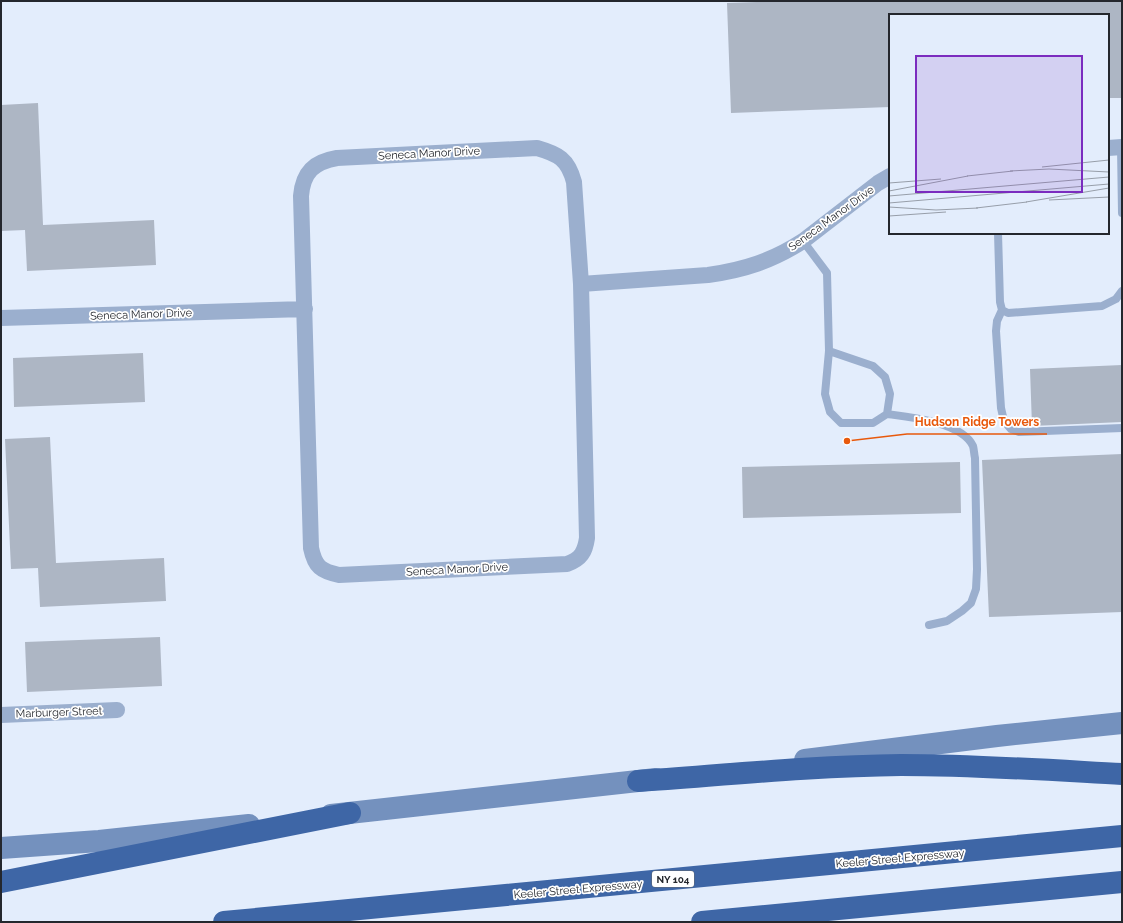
<svg xmlns="http://www.w3.org/2000/svg" width="1123" height="923" viewBox="0 0 1123 923" font-family="Raleway,sans-serif">
	<rect width="100%" height="100%" fill="#e3edfc"/>
	<path fill="#adb6c4" d="M786 1H1122V98H1108V15H890V107L731 113 727 3Z
		M38 103 43 225 154 220 156 265 27 271 25 230 1 231V105Z
		M143 353 145 402 14 407 13 358Z
		M1122 365V422L1032 426 1030 369Z
		M50 437 56 563 164 558 166 601 40 607 38 568 11 569 5 439Z
		M1122 454V612L989 617 982 460Z
		M960 462 961 513 743 518 742 467Z
		M160 637 162 686 27 692 25 642Z"/>
	<g fill="none" stroke-linecap="round" stroke-linejoin="round">
		<path stroke="#9bafce" stroke-width="8" d="M1121 147 1122 213
			M998 233 1000 302 1002 310 1008 313 1102 306 1116 299 1122 291
			M803 241 827 273 829 351 825 394 830 412 841 423H873L887 414 890 394 885 377 873 366 829 351
			M1002 310 997 321 996 331 1001 408 1004 421 1011 429 1019 432 1122 428
			M887 414C910 417 962 422 973 446 974 449 974 454 975 458L977 569 976 589 971 603 962 611 947 621 929 625"/>
		<path stroke="#9bafce" stroke-width="16" d="M537 148C558 154 568 159 574 182L581 284 587 538C585 552 581 559 567 564L339 575C321 571 315 567 311 548L301 196C303 172 314 162 337 158Z
			M1108 148 1122 147
			M581 284 708 275C744 270 772 261 803 241L878 183 890 176
			M1 318 305 309
			M1 715 117 710"/>
		<path stroke="#7491be" stroke-width="22" d="M805 760 997 736 1122 723
			M331 815 656 779
			M1 848 99 841 249 825"/>
		<path stroke="#3e66a6" stroke-width="22" d="M638 781C725 775 813 766 901 765 975 765 1048 770 1122 774
			M1 882 350 813
			M224 922 1122 836
			M702 922 1122 882"/>
	</g>
	<g text-anchor="middle" stroke-width="3.5" stroke-linejoin="round" paint-order="stroke">
		<rect fill="#fff" stroke="#66686c" stroke-width="1" x="652" y="871" width="42" height="16" rx="3"/>
		<g font-size="10" font-weight="bold" fill="#24272d">
			<text x="673" y="883">NY 104</text>
		</g>
		<g font-size="11" fill="#24272d" stroke="#fff">
			<text transform="translate(429 153) rotate(-3)" y="4">Seneca Manor Drive</text>
			<text transform="translate(831 218) rotate(-36)" y="4">Seneca Manor Drive</text>
			<text transform="translate(141 314) rotate(-2)" y="4">Seneca Manor Drive</text>
			<text transform="translate(457 569) rotate(-3)" y="4">Seneca Manor Drive</text>
			<text transform="translate(59 712) rotate(-2)" y="4">Marburger Street</text>
			<text transform="translate(900 858) rotate(-5)" y="4">Keeler Street Expressway</text>
			<text transform="translate(578 889) rotate(-5)" y="4">Keeler Street Expressway</text>
		</g>
	</g>
	<g transform="translate(889 14)">
		<rect width="220" height="220" fill="#e3edfc"/>
		<path fill="none" stroke="#979ea9" stroke-width="1" d="M153 153 220 146M121 157 160 155 220 158M78 162 124 157M0 169 52 165M0 177 79 162M0 182 220 163M160 186 220 183M137 188 220 174M0 189 220 170M0 193 47 196 89 194M87 194 138 188M0 202 57 198"/>
		<path fill="#7b2cbf" fill-opacity="0.15" stroke="#7b2cbf" stroke-width="2" d="M27 42H193V178H27Z"/>
		<rect width="220" height="220" fill="none" stroke="#24272d" stroke-width="2"/>
	</g>
	<path fill="none" stroke="#e8590c" stroke-width="1.5" d="M847 441L907 434H1047"/>
	<circle fill="#e8590c" stroke="#fff" stroke-width="1.5" cx="847" cy="441" r="4"/>
	<g font-size="12" text-anchor="middle" font-weight="bold" fill="#e8590c" stroke="#fff" stroke-width="3.5" stroke-linejoin="round" paint-order="stroke">
		<text x="977" y="426">Hudson Ridge Towers</text>
	</g>
	<rect width="1123" height="923" fill="none" stroke="#24272d" stroke-width="4"/>
</svg>
